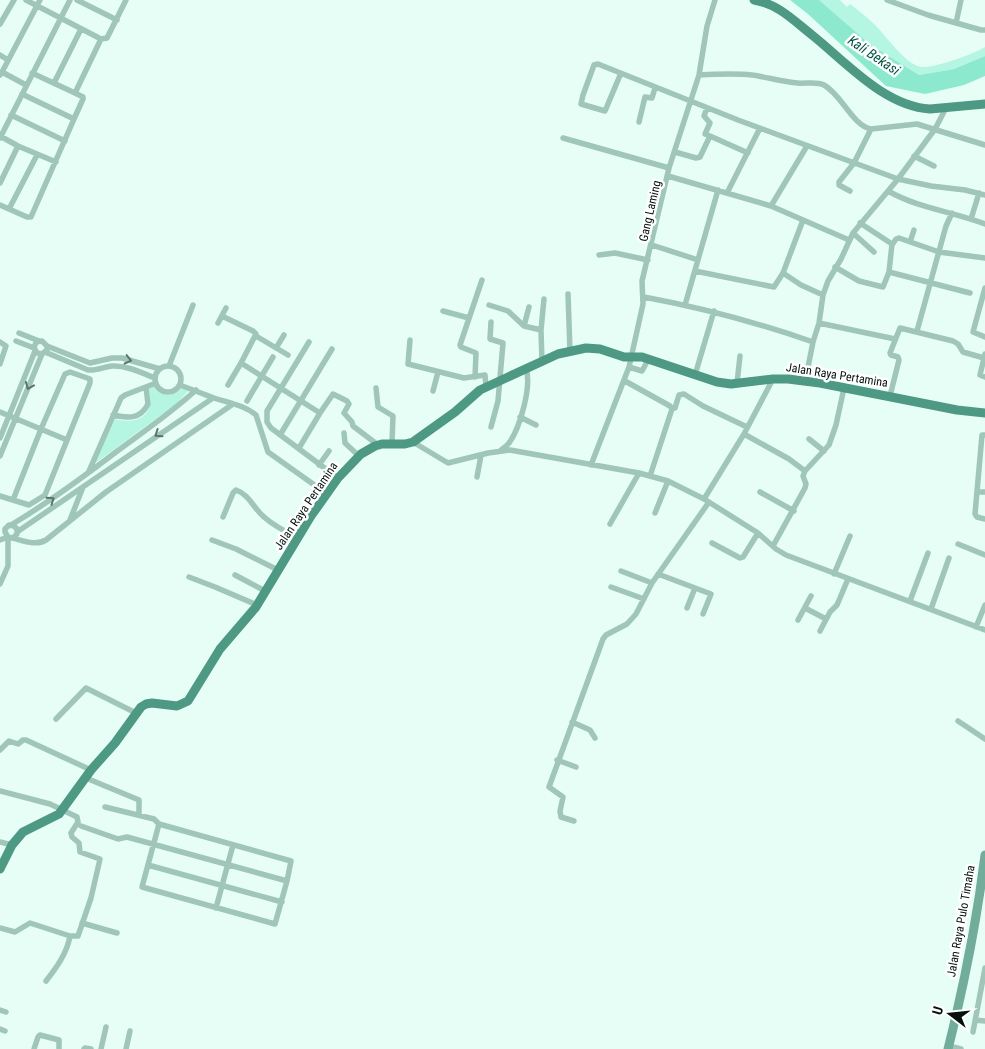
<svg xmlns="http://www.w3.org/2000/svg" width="985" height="1049" viewBox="0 0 985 1049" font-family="'Roboto Condensed',sans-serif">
	<rect width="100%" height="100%" fill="#e6fef6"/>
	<path fill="#b5f6e2" d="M819 0H840L847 7 850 4C858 10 867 17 874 24 886 35 906 66 922 67 935 68 974 54 985 47V56L954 69 919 75 871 45Z
		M154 386C163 397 172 398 182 388L189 390 176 404 94 464 115 419C139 425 155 415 149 389Z"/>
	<path fill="#8ce9ce" d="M790 0H819L871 45 919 75 954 69 985 56V76L964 85 925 94 886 86 808 14Z"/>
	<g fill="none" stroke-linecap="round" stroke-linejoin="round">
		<path stroke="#a0c5b9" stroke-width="5.5" d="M26 0 101 39 107 38 126 0
			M77 0 117 20
			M887 0 928 15 981 30H985
			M956 23 961 0
			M0 24 14 0
			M0 55 8 60
			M2 72 40 0
			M32 73 75 93 101 39
			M621 73 605 111 581 104 583 95 594 65 598 64 738 120 898 179 931 186 965 190 985 195
			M0 75 2 72 26 85
			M699 75C716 74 735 73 752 75 767 77 782 82 798 83 806 84 816 81 824 85 842 95 852 125 871 129L917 124 985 145
			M54 83 81 29
			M11 115 65 141
			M74 119 83 99V97L75 93
			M639 122 645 97 652 98 655 88
			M0 136 18 146 56 162
			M710 136 748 153
			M0 138 70 0
			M563 138 669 168
			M675 152 696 158 700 157 710 136 705 134 710 123 704 116 707 108
			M914 156 934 166
			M668 176 771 206 849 240
			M0 183 18 146
			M850 191 839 185V182L854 163 871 129
			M888 191C920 209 951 211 985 224
			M727 193 760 128
			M0 205 27 217H31L74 119 22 94
			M771 206 807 146
			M9 209 37 155
			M971 219 979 193
			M853 233 874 252
			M910 242 914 230
			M652 245 698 260
			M892 245 896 239 899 238 939 252 985 258
			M599 255 615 253 648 260
			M835 267 859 281 883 287 889 272 892 244 860 223
			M695 271 774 287 783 273 803 220
			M889 272 970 293
			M783 273 801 285 823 295
			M985 288 973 332 985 337
			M568 294 570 351
			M644 297C703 308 756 322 813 342
			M489 305 508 311 524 326 541 330
			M685 305 718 190
			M443 311 469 318
			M222 316 253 331 256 334 241 363 320 413 333 394 347 401 349 404 344 413 352 422 353 426 378 445
			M218 323 226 308
			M819 323 895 339
			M524 326 529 307
			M917 331 946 226 952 213
			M19 333 39 341
			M256 336 288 355
			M410 340 408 364 464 378 485 375 486 387
			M16 341 34 348
			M0 342 6 346 0 364
			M309 342 267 411V422L271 428 338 478
			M47 346V350L42 354 37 353 34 348 36 342 42 341 47 346 90 363 112 358H122L160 369
			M276 348 284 335
			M45 352 88 370C96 371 103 367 112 366 126 365 142 373 155 378
			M985 354 980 375 985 377
			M542 362 541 330 544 299
			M169 366 193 305
			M155 379a13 13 0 1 1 26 0a13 13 0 1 1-26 0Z
			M629 367 642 371 648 360
			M695 375 714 311
			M475 377 476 353 461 347 460 345 482 280
			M625 381 670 406 672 409 650 476
			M805 382 813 342 819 323 823 295 828 281 841 259 853 233 898 179 935 129 946 108
			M737 383 740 356
			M180 385C191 389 203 394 214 398 229 403 244 405 256 415L268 452 327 494
			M228 385 241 363
			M376 388 378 407 393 416 392 443
			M433 391 438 372
			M890 396 899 360 898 357 891 355 890 353 900 328 953 341 958 344 963 352 984 358
			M247 401 273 357
			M672 409 675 408 679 395 684 394 703 406 747 427
			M0 412 67 440
			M113 415C128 418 140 420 148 404L146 387
			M520 417 536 425
			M491 427 498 401 503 343 490 339 491 322
			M344 433 345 443 359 456
			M744 434 789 459 805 471
			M280 435 332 349
			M985 435H982L975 514 977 517 985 519
			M0 438 35 351
			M809 439 824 451
			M413 442 448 463 488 453 510 450 639 473 668 481 704 499 758 533 776 549 786 555 985 630
			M299 448 320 413
			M500 451C503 448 507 446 509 443 520 428 532 386 526 369
			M0 456 42 354
			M319 465 329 451
			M591 465 629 367 643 304 642 281 669 168 699 75 707 26 715 0
			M89 471 121 398 125 395 156 383
			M477 477 481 455
			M760 492 794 511
			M977 492H985
			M0 496 29 505 45 495 90 383V379L70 372 65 374 41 429 13 500
			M704 499 744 434 773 379
			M655 513 668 481
			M223 517 233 493 236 490C250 495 253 508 264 517 274 526 286 532 298 538
			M70 520 83 487
			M610 524 639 473
			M11 525C48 503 82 478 116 452 143 432 171 413 196 390
			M17 532 213 398
			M13 538 17 534V529L14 526 9 525 5 529V532L8 537C20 539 34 547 46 540L106 492 233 404
			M0 540 8 537V566L0 584
			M212 540 236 549 278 570
			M712 543 740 558 743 557 758 533
			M958 544 985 555
			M773 546 805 488 806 484 803 476 805 471 829 445 836 425 844 388
			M621 571 652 583
			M658 574 711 594 703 614
			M834 574 850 536
			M235 575 265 591
			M189 577 215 587 257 605
			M611 587 644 599
			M910 601 928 553
			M687 608 695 588
			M805 608 826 619
			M931 609 949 558
			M798 620 811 596
			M976 627 985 605
			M820 631 830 612 837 605 848 579
			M56 719 86 688 136 713
			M958 721 985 739
			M572 722 590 730 595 738
			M0 750 9 741 18 744 23 740H26L91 770
			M557 760 576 767
			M86 778 139 800V815
			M0 791 50 804 77 817 78 822 71 833 72 837 79 843 80 852 100 859 91 898 78 936H70L30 923 15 932 0 928
			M105 807 154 819 159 824 291 861 287 881 275 924 142 887 159 824
			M574 821 561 817 560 811 563 797 549 787 603 639 606 635 627 624 636 614 652 583 709 502
			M81 826 118 839 127 837 287 881
			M0 842 12 845
			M148 865 282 902
			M216 908 233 845
			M82 923 117 933
			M46 981C57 967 67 953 70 936
			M0 1010 6 1012
			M975 1020 985 1021
			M0 1029 5 1031
			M973 1032 985 968
			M949 1046 961 1049
			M34 1049 38 1037 40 1035 59 1040V1049
			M84 1049 85 1048 91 1049
			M101 1049 106 1027
			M126 1049 130 1031"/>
		<path stroke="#72ac9a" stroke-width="9" d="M948 1049C964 985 977 920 985 855"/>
		<path stroke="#4e9984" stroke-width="9" d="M754 0C778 4 793 20 812 35 846 62 884 106 930 109L985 104
			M0 869 12 845 23 832 59 814 91 770 115 743 141 707 146 704 152 703 177 706 188 701 220 649 256 607 311 516 338 478 361 454 375 446 382 444H405L413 442 455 412 480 390 558 354 586 348 600 349 624 357H642L717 382 731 384 773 379H788L820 383 957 410 985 413"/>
	</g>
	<defs><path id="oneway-chevron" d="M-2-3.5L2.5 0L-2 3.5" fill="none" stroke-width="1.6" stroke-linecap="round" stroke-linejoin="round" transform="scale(1.25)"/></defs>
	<g stroke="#5a746c">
		<use href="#oneway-chevron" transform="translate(128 360) rotate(13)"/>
		<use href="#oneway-chevron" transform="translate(29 386) rotate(113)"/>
		<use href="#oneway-chevron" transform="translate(158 434) rotate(146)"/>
		<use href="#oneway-chevron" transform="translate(51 500) rotate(-35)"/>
	</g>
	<g text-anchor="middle" stroke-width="5" stroke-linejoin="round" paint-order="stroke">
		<g font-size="12" fill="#04110d" stroke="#fff">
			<text transform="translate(650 211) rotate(-77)" y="4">Gang Laming</text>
			<text transform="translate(837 375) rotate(9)" y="4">Jalan Raya Pertamina</text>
			<text transform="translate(306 506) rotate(-56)" y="4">Jalan Raya Pertamina</text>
			<text transform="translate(961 921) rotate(-80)" y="4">Jalan Raya Pulo Timaha</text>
		</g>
		<g font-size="14" font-style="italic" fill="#005343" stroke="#fff">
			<text transform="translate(874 55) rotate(34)" y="5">Kali Bekasi</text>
		</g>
	</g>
	<g transform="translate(950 1014) rotate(286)" stroke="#ffffff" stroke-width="4" paint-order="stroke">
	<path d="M0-4L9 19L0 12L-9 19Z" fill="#04110d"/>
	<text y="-8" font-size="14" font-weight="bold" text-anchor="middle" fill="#04110d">U</text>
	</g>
</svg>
